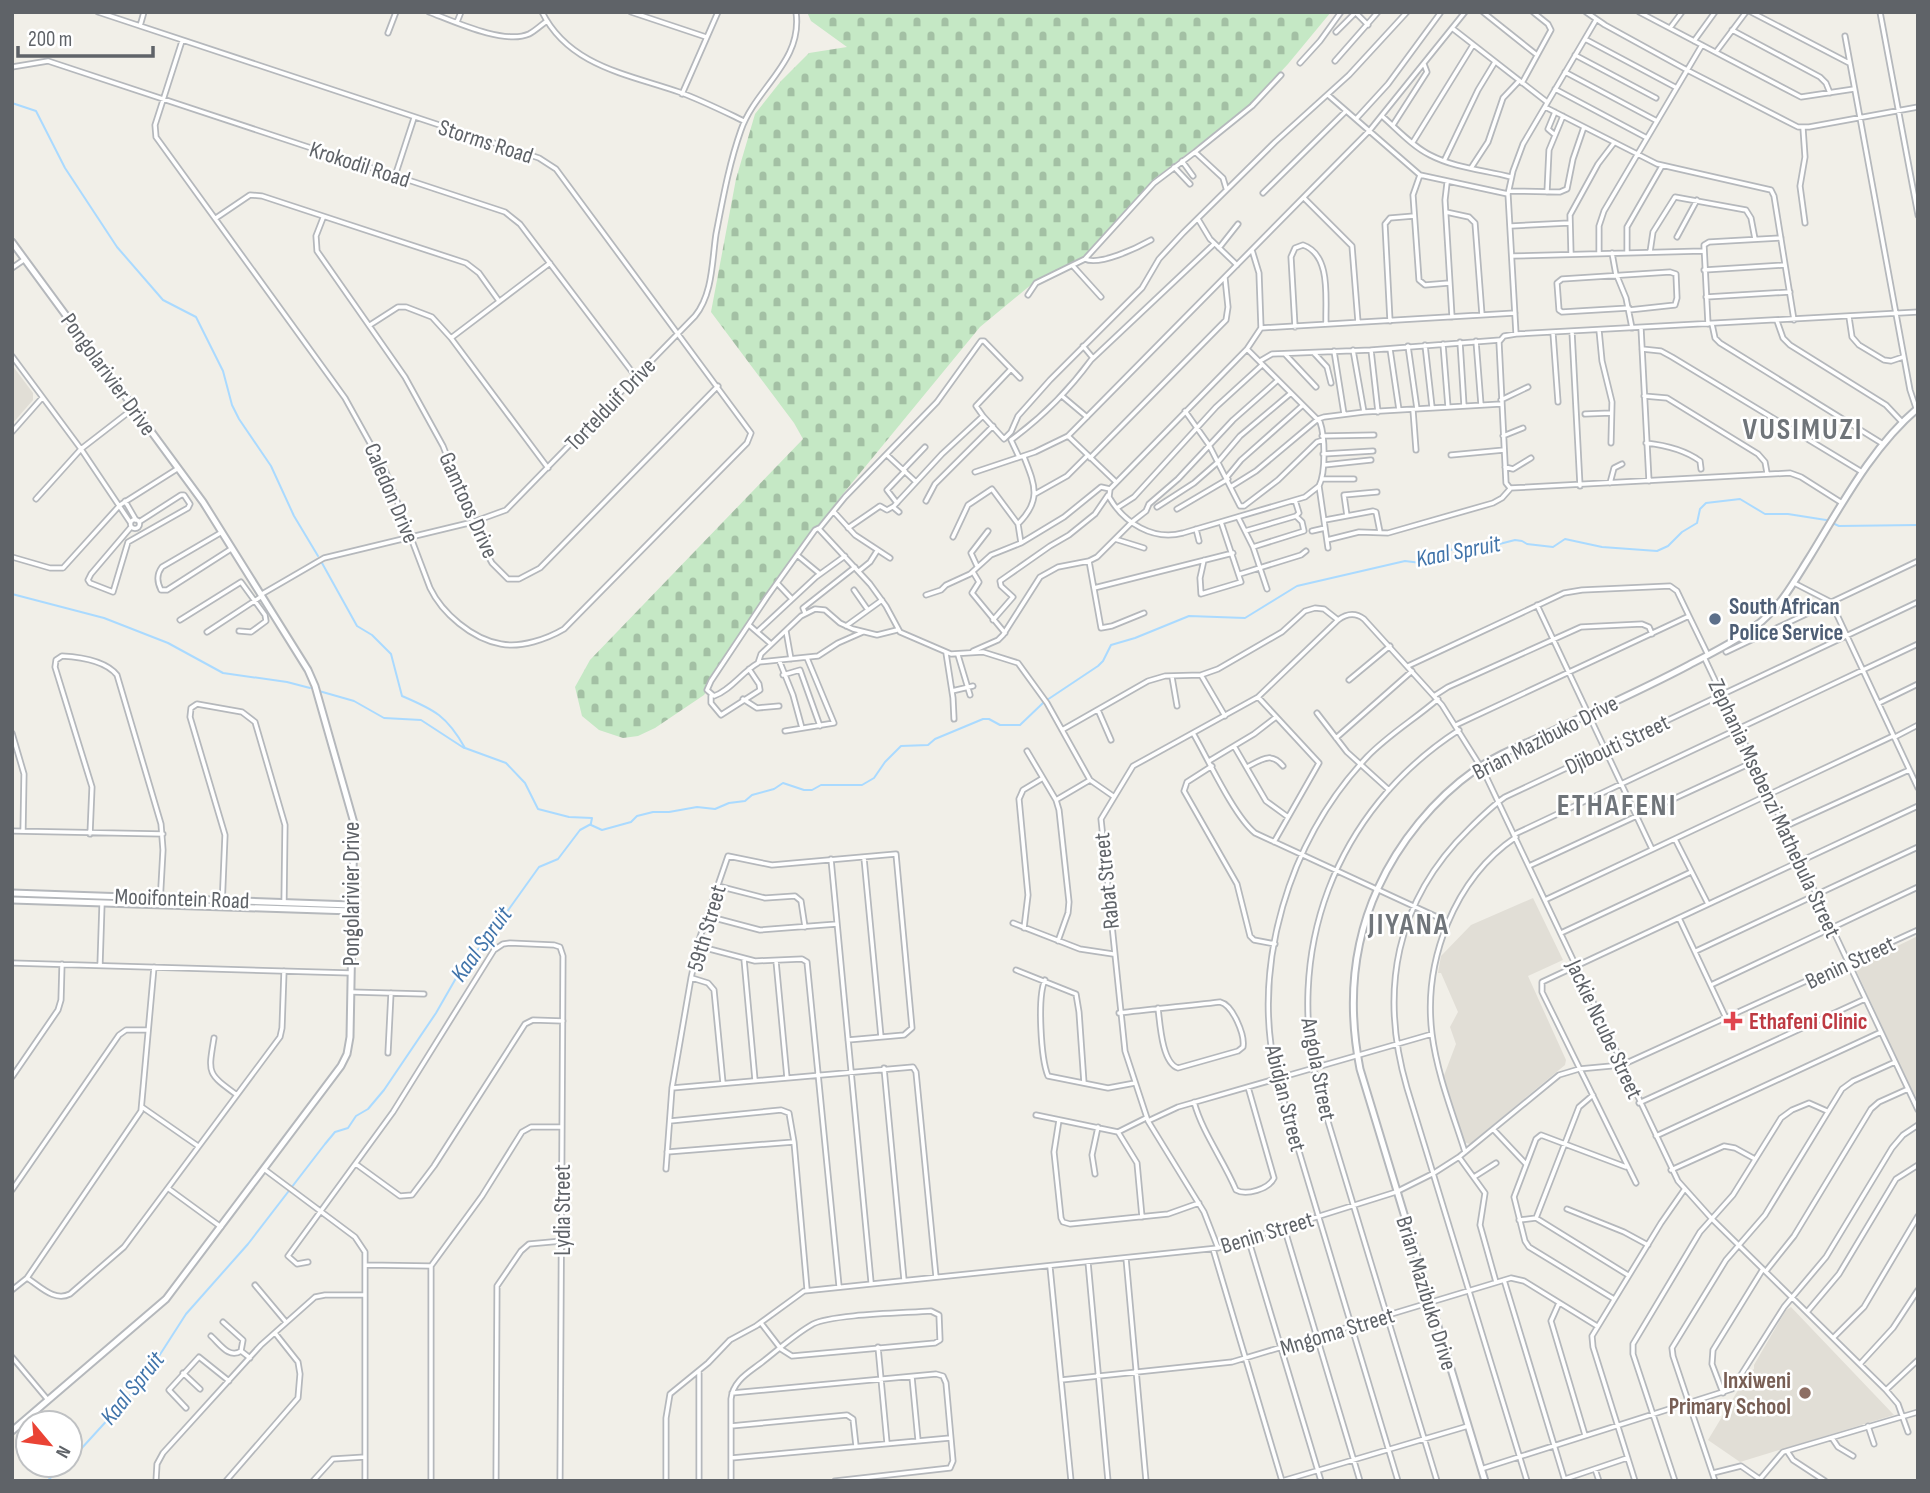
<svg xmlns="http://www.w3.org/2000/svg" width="1930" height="1493" viewBox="0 0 1930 1493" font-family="'Sofia Sans Condensed',sans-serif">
	<defs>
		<pattern id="cemetery-stones" width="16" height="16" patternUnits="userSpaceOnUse" patternTransform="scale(1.75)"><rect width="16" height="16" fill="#c5e8c5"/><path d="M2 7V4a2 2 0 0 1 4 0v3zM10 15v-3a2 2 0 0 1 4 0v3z" fill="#a3c0a4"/></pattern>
	</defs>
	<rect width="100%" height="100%" fill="#f1efe8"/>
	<path fill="#e1ded6" d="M12 365 33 393V400L12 424Z
		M1533 898 1563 960 1528 976 1566 1060 1565 1065 1470 1144 1463 1142 1443 1078 1456 1044 1450 1027 1458 1012 1441 973H1438L1441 956 1471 925Z
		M1918 936V1104L1856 970 1858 965Z
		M1791 1307 1894 1415 1740 1462 1708 1440 1749 1372 1754 1369V1365L1786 1310Z"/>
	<path fill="url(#cemetery-stones)" d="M807 12H1331L1288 64 1247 108 1154 179 1076 267 1032 284 980 327 842 495 788 569 704 695 655 728 638 736 623 738 599 730 582 716 575 687 590 660 803 439 794 423 711 312 736 179 755 114 781 81 809 53 847 47 811 21Z"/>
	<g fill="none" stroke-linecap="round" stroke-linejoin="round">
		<path stroke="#aadaff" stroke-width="2" d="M12 103 36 111 65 168 117 247 163 300 196 317 223 371 232 405 239 419 271 466 294 516 318 556
			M322 563 357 626 372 635 391 654 402 696C435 710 447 716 465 748L506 763 525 783 538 809 569 817 592 818 591 823
			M12 594 104 618 168 643 223 673 287 682 310 688
			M319 691 354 701 384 718 421 720 464 748
			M1047 700 1098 666 1103 661 1111 645 1135 638 1189 616 1245 618 1297 586 1405 561 1421 563 1462 545 1480 549 1515 540 1522 541 1527 544 1553 547 1565 539 1602 547 1657 551 1668 546 1682 532 1697 523 1700 509 1706 503 1740 499 1765 514H1788L1826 520 1839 526 1918 525
			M591 825 602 830 631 822 637 816 653 812H669L697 807 715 809 729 803 745 801 752 795 774 789 783 783 804 790H812L821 785H862L874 778 885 762 901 746 928 745 935 739 983 719H989L1000 725H1020L1044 702
			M70 1461 143 1381 186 1314 248 1244 325 1144 335 1132 348 1128 356 1116 368 1109 384 1090 436 1013 467 959 484 944 539 867 558 859 580 830 591 824
			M47 1481 65 1465"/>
		<g stroke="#b5b8bc" stroke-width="7">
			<path id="minor" d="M98 12 539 158 556 169 751 433 747 443 564 629C547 639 521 648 501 644 472 639 442 613 430 588L386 472 345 398 156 137 155 125 182 41
				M429 12C453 21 504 45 529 34 535 31 541 25 547 21
				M542 12C569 66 627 74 679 92 701 100 723 111 744 121
				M631 12 706 37
				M1355 12 1368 25
				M1483 12 1537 55
				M1586 12 1605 25 1687 70 1798 127H1809L1918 107
				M1639 12 1801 97 1854 89
				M1751 12 1849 63
				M1880 12 1918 215
				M457 22 461 12
				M140 26 144 12
				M1452 28 1547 102
				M1670 28 1682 12
				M1732 30 1820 77 1826 83 1830 93
				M1336 32 1356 12
				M388 33 396 12
				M1845 36 1910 390 1916 408
				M1585 39 1675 87
				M1694 41 1715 12
				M1716 52 1746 12
				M1575 55 1656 98
				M1335 61 1378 12
				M1300 63 1320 41 1341 12
				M12 67 48 61 505 212 520 224 636 377
				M1565 72 1657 121
				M1522 83 1551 30 1548 24 1533 12
				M1555 89 1647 138
				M682 94 718 12
				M1328 95 1420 175 1508 194
				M1545 107 1657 164 1771 190 1774 196 1794 320
				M1382 116C1397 129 1412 146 1430 155 1455 168 1484 170 1511 177
				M1356 119 1388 84 1441 12
				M1393 125 1427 72 1424 64
				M1803 128 1805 157 1800 186 1805 223
				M1555 135 1548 129 1555 112
				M1413 142 1473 45
				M1182 161 1193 176
				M1444 161 1478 90 1495 62
				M1174 167 1190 184
				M1471 168 1488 142 1503 98 1519 81
				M1420 175 1413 195 1419 280 1425 285 1449 283
				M395 176 414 118
				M1447 183 1445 200 1452 317
				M1226 188 1223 178 1195 152 1252 106 1281 75
				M1509 191 1560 192 1567 189 1573 159 1584 127
				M1547 192 1549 150 1563 116
				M1263 193 1345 112
				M1304 198 1352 246 1358 322
				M1446 212 1469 217 1475 223 1482 315
				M216 218 250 195 262 196 466 263 479 273 499 301
				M323 218 316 236 317 251 405 377 443 446 482 545 492 563 508 579H519L540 568 718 386
				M1198 219 1210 239 1237 265
				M1511 226 1569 223
				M1677 237 1697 200
				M1151 240C1137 248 1099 266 1085 259L1154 183 1195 152
				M1219 248 1238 224
				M1252 250 1259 273 1261 328
				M1627 252V227L1662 166
				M1650 252 1653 232 1675 197 1746 210 1751 218 1755 239
				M1599 253V226L1604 211 1702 45
				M1612 253 1616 275
				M1571 254 1570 215 1598 164 1614 143
				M1512 256 1703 251
				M1073 266 1101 297
				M12 268 25 259
				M1704 270 1785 265
				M1617 276 1626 298 1632 328
				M1028 295 1036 283 1085 259
				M1706 297 1790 292
				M1629 308 1562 312 1559 310 1557 283 1562 279 1670 272 1676 274 1677 298 1675 305 1629 310
				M1849 317 1852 337 1859 345 1884 360 1891 361 1903 357
				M1390 321 1385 224 1390 218 1414 216
				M1777 321 1783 338 1790 345 1886 405 1902 422
				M1708 324 1704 245 1709 242 1781 238
				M1712 324 1715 338 1720 343 1883 444
				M370 325 398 307H406L432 317 451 338 548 468
				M1295 327 1291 257 1295 248 1303 245C1332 255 1325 300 1326 324
				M1641 328 1649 481
				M1599 330 1602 361 1612 402 1611 443
				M1572 332 1580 486
				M1553 333 1558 402
				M1516 334 1508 194 1513 171 1523 144 1596 20
				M451 338 550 263
				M1476 341 1481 405
				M1460 342 1464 406
				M1443 344 1448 407
				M1425 345 1432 407
				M1083 346 1093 358
				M1408 346 1417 409
				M1247 349 1320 422C1325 436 1326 472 1319 486L1305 497 1183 533C1153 541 1124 523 1109 497L1110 489 1247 349 1261 328 1515 313
				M1390 349 1399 410
				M1642 349 1661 351 1672 357 1862 472
				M1353 350 1364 412
				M1371 350 1378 412
				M1334 351 1344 414
				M1314 353 1327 367 1331 383
				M1285 354 1316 387
				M12 356 81 449 130 522
				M1260 361 1272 354 1371 350 1500 340
				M1020 378 984 341H981L937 402 845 497 819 529 870 584 886 606 900 632 951 654 983 652 1018 663 1047 703 1090 780 1113 796
				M1062 396 1087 417
				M1644 396 1667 398 1758 454 1765 462 1767 473
				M1501 400 1528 387
				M1413 410 1416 450
				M1185 411 1209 445 1240 506H1244L1278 480 1317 442 1323 440
				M1585 414 1611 413
				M983 416 1004 439 1011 432 1018 416 1050 380 1142 288 1159 259 1183 233 1275 142 1349 75 1407 12
				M12 432 42 398
				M1068 436 1116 482
				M1322 436 1374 435
				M1503 436 1523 428
				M1646 443C1664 445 1685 450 1700 461L1701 469
				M1323 454 1373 451
				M887 455 916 482
				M1451 455 1504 450
				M1019 457 1011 440C1041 418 1069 390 1091 360L1214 244
				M1090 458 1226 320 1228 307 1225 278
				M1324 465 1371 460
				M1505 467 1513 469 1531 458
				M903 470 925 447
				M975 472 1035 452 1068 436 1370 130 1465 12
				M1227 477 1241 460 1303 405
				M1322 479H1354
				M1610 483 1614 468 1622 464
				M1232 486 1256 471 1318 419 1324 417 1364 412 1501 404
				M1319 486 1328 548
				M1035 494 1067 476 1088 455
				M36 499 81 449 134 408
				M125 501 136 520
				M926 501 935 484 993 426
				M897 503 887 490 905 471
				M1842 503 1801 477 1790 473 1510 488 1506 483 1499 342 1504 336 1516 334 1918 312
				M893 507 899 512
				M1157 507 1194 483 1218 462 1240 436 1291 393
				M1117 508 1134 497 1216 407 1262 365
				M1177 509 1228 479
				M834 512 855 535 890 558
				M1347 516 1344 495 1377 492
				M1238 517 1253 547 1267 589
				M130.5 524a4.5 4.5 0 1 1 9 0a4.5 4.5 0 1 1-9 0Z
				M1325 520 1373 511 1376 512 1380 532
				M1018 524C1042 500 1035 485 1024 457
				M131 527 91 574 88 580 90 583 113 592 128 542 188 508 190 504 184 495H181L139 522
				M819 528 815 530 767 597 711 681 707 690 714 696C731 690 742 672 758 663L761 654 801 616 815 609 825 610 840 623 853 629 877 635 897 630
				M848 528 880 506 887 510 894 506 942 454 983 416 976 406 1011 369
				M1196 529 1199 541
				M1245 531 1296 516
				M1312 531 1325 528
				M222 532 162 567C156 575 157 582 161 590H167L231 549
				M953 537 968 505 992 489 1018 524 1021 543
				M1115 539 1144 548
				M1327 540 1359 532 1388 533 1493 503 1502 498 1510 489
				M1253 547 1304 531 1302 522 1296 516 1299 513 1295 500
				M797 555 820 574
				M12 557 50 568H63L120 505 177 469
				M1204 560 1200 578 1201 594 1241 582 1221 522
				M1089 561 1101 628 1112 626 1144 613
				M977 566 971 553 988 531
				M859 571 870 562 877 551
				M973 572 979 582 972 593 1005 633
				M1240 574 1301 555 1306 551
				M777 583 792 599
				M1794 583 1831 602 1918 788
				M1094 588 1233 553
				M854 590 868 610
				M262 594 324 558 473 522 506 510 695 316C713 294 712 260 716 234 723 198 729 164 741 130 756 87 803 62 796 12
				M926 595 941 590 946 585 970 574 991 555 1021 543 1064 517 1101 487 1110 489
				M1537 605 1652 849
				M805 613 803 608 855 567
				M180 620 241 582 265 615 266 621 251 632 239 631
				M993 620 1013 597 1001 586 1000 581 1050 546 1069 535 1095 514 1108 495
				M749 625 771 644
				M846 626 882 600
				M758 631 816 577 845 556
				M786 631 791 659
				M207 632 262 596
				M973 651 998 640 1003 635 1040 577 1058 567 1089 561 1097 557 1132 522 1146 511 1149 504 1178 479 1233 420 1278 380
				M1726 652 1918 561
				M946 653 953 698 954 719
				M958 655 970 695
				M1704 657 1918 1110
				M779 660 793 695 802 728
				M759 662 818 656 838 643 863 632
				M1408 666 1564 593 1582 590 1670 586 1677 591 1689 616
				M783 675 800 670 820 726
				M1201 675 1225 716
				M1172 677 1177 706
				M1349 680 1390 646
				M952 691 973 686
				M711 696V703L721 715 760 690 759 684 749 669
				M1434 696 1448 687 1581 627 1642 624 1649 627 1652 634
				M1258 697 1319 763 1274 842
				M743 699 757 708 779 706
				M1879 703 1918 684
				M1098 710 1111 740
				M1317 713 1347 752 1389 790
				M1456 725 1689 616 1708 655
				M1062 730 1148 681 1165 676 1201 675 1218 669 1282 632 1305 611 1315 608 1324 609 1338 620
				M785 731 834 723 807 658
				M12 733 24 774 23 831
				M1193 733C1208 759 1234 816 1255 833L1448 922
				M1895 737 1918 725
				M1336 738 1412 671
				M1234 746 1266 801 1288 817
				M1027 751 1056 800 1059 810 1069 902 1068 913 1058 941
				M1209 761 1254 734 1276 717
				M1212 766 1187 782 1184 791 1237 884 1250 936 1254 940 1275 944
				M1247 767C1261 760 1271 751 1283 766
				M1056 800 1090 780
				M1784 827 1909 770
				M12 831 163 834
				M90 834 92 787 55 667 56 660 62 656C80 657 105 660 117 675L161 824 163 850 160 904
				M1515 834 1918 644
				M1675 839 1708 904
				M864 858 881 1037
				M831 859 871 1282
				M1529 866 1753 762
				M718 886 765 898 795 896 801 901 805 927
				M1545 900 1893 736
				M222 907 225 835 190 717 191 708 197 704 242 712 255 722 285 825 284 903
				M707 916 760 930 837 924
				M1679 918 1726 1018
				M1013 923 1080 949 1113 954
				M1024 928 1028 895 1019 799 1023 790 1043 778
				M1561 933 1691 872
				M698 946 755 961 802 959 807 962 839 1286
				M1696 951 1918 847
				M744 959 755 1080
				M776 961 787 1078
				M12 963 351 973
				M100 965 102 904
				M1016 970 1076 994 1079 1012 1084 1083
				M692 978 708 983 714 990 723 1083
				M1045 980C1037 997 1041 1059 1048 1076L1108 1088 1135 1083
				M1711 985 1918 887
				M351 992 424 994
				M1119 1013C1153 1009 1187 1006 1220 1002 1233 1005 1245 1035 1243 1047L1238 1051 1178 1068C1162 1063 1160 1024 1158 1008
				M214 1038C208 1074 207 1073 237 1095
				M388 1053 391 993
				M884 1068 904 1280
				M12 1077 58 1010 61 1000 62 964
				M672 1088 913 1067 916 1072 936 1277
				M1593 1095 1579 1107 1536 1218 1628 1275
				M1194 1102C1203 1134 1223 1159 1236 1190 1246 1196 1269 1189 1274 1178L1248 1087
				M1639 1103 1865 999
				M142 1107 198 1146
				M1036 1115 1118 1132 1137 1163 1142 1217
				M1059 1120 1054 1152 1061 1218 1063 1222 1070 1224 1168 1214 1199 1203
				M670 1121 781 1110 789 1113 794 1142 807 1289
				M1148 1121 1178 1107 1432 1034
				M1493 1129 1525 1163
				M1118 1132 1146 1118
				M1656 1136 1881 1032
				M667 1152 794 1142
				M1465 1152C1453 1114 1437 1074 1432 1034 1423 961 1454 879 1516 837
				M1459 1157 1485 1193 1480 1225 1496 1282
				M356 1164 400 1196 412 1195 434 1166 525 1024 533 1020 563 1021
				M264 1169 355 1237 365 1252V1481
				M666 1169 672 1088 691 978 700 937 728 856 772 865 896 854 912 1028 904 1035 848 1040
				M1671 1170 1724 1146 1735 1148 1755 1159
				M1095 1174 1092 1155 1098 1127
				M1474 1177 1496 1163
				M1636 1183 1542 992V982L1918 806
				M169 1189 221 1227
				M12 1190 119 1035 126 1030H148
				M1567 1209 1624 1232 1648 1245
				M1519 1220 1536 1218
				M1284 1227 1360 1481
				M1248 1238 1321 1481
				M1218 1248 1204 1212 1148 1121 1125 1051 1101 819 1133 766 1258 697 1338 620C1346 614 1355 612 1364 619L1442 705 1484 772 1678 1181 1712 1219 1886 1390 1898 1404 1908 1432
				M1213 1249 1282 1481
				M1126 1258 1146 1481
				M308 1262 297 1264 288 1256 393 1112 494 950 503 944 510 943 554 945 560 947 563 956 560 1481
				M1088 1262 1108 1481
				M366 1265 431 1266
				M431 1266 482 1196 522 1132 531 1127H562
				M1050 1267 1071 1481
				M1766 1271 1794 1236 1871 1109 1879 1102 1908 1089
				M27 1278C40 1286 54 1302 70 1294L124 1247 280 1037 282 1028 284 971
				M1504 1280 1565 1481
				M255 1285 286 1322
				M12 1290 27 1278 141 1111 154 967
				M1614 1299 1529 1247 1525 1241 1514 1197 1536 1139 1541 1135 1626 1167
				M1559 1303 1551 1321 1585 1435
				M1807 1312 1839 1274 1896 1179 1918 1165
				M223 1322 243 1340 241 1351
				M211 1336C220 1344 229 1359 241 1351L250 1358
				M1834 1337 1864 1307 1918 1216
				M878 1347 887 1443
				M12 1357 48 1400
				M1860 1364 1893 1328 1918 1290
				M183 1373 200 1389
				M912 1377 918 1440
				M1061 1380 1232 1362 1511 1278 1524 1281 1597 1326
				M1886 1390 1918 1360
				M732 1393 936 1374 943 1376 946 1383 953 1461 950 1468 835 1481
				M1723 1393 1712 1364 1713 1350 1763 1269
				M186 1408 169 1390 199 1357 229 1381
				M731 1426 847 1415 853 1419 856 1446
				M1868 1426 1874 1444
				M1832 1438 1838 1447 1853 1456
				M1787 1451 1793 1460 1825 1481
				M731 1458 950 1438
				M1481 1469 1732 1389 1784 1307 1826 1257 1892 1148 1903 1135 1918 1125
				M1595 1469 1599 1481
				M1713 1473 1741 1466 1761 1480
				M1565 1479 1627 1458
				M1760 1479 1783 1452 1918 1412
				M156 1481 157 1464 163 1453 261 1345 315 1297 325 1295H365
				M226 1481 298 1398 300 1374 298 1362 275 1333
				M313 1481 333 1459 365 1457
				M431 1481V1266
				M496 1481 497 1286 521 1251 529 1244 562 1241
				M666 1481V1418L670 1394 708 1363 730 1340 756 1326 804 1291 1218 1248 1396 1192 1434 1173 1459 1157 1559 1075 1579 1069 1622 1065 1918 930
				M699 1481V1371
				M731 1481V1399C733 1381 748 1373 761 1363 778 1350 795 1334 813 1324 832 1314 907 1313 931 1311L939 1315 940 1340 935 1343 792 1356 781 1349 761 1323
				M1282 1481 1468 1426
				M1398 1481 1277 1078C1250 966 1289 840 1367 757 1388 735 1415 719 1438 699
				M1437 1481 1320 1095C1282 953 1334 811 1459 730
				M1527 1481 1407 1088C1379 992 1395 901 1469 829 1480 818 1492 806 1505 797L1918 602
				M1635 1481 1593 1347 1592 1336 1661 1223 1684 1190
				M1675 1481 1633 1354V1344L1700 1232 1733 1195 1781 1118 1792 1110 1809 1103 1827 1111
				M1715 1481 1673 1356 1672 1348 1726 1260 1765 1215 1842 1089 1853 1081 1895 1062"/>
		</g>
		<g stroke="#b5b8bc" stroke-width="9">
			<path id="tertiary" d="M12 242 203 502 308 670 315 686 354 823 350 1037 347 1054 341 1066 166 1299 12 1431
				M12 893 352 905
				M12 900 352 911
				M1485 1481 1360 1069C1348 1008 1352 945 1378 888 1399 842 1434 799 1475 770 1496 755 1522 745 1546 734 1594 711 1642 690 1689 665 1714 652 1740 639 1762 621 1782 604 1795 580 1809 558 1841 506 1871 448 1918 408"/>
		</g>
		<use href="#minor" stroke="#fff" stroke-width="3.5"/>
		<use href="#tertiary" stroke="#fff" stroke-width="5"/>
	</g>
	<circle fill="#5c6f8a" stroke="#fff" stroke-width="2.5" cx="1715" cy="619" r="7"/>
	<path fill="#e0444e" stroke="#fff" stroke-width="2.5" d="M1729.5 1010.5h7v7h7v7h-7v7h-7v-7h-7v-7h7z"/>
	<circle fill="#8d6e63" stroke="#fff" stroke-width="2.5" cx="1805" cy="1393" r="7"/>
	<g text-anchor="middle" stroke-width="5" stroke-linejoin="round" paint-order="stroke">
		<g font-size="23" fill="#5f6368" stroke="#fff">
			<text transform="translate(486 141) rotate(18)" y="8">Storms Road</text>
			<text transform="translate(360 164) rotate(18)" y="8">Krokodil Road</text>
			<text transform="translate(109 374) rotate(54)" y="8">Pongolarivier Drive</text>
			<text transform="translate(610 404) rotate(-46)" y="8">Tortelduif Drive</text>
			<text transform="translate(392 493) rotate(67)" y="8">Caledon Drive</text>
			<text transform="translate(469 505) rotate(66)" y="8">Gamtoos Drive</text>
			<text transform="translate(1545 737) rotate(-27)" y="8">Brian Mazibuko Drive</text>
			<text transform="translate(1617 744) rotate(-25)" y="8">Djibouti Street</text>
			<text transform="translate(1775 808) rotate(65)" y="8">Zephania Msebenzi Mathebula Street</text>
			<text transform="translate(1106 881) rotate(-96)" y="8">Rabat Street</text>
			<text transform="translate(351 894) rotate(-90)" y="8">Pongolarivier Drive</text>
			<text transform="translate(182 898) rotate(2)" y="8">Mooifontein Road</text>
			<text transform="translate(706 928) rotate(-74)" y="8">59th Street</text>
			<text transform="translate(1850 962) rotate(-25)" y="8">Benin Street</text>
			<text transform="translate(1605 1029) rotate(65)" y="8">Jackie Ncube Street</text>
			<text transform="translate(1319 1069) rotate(79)" y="8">Angola Street</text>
			<text transform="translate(1286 1098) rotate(76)" y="8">Abidjan Street</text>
			<text transform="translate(562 1210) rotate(-90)" y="8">Lydia Street</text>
			<text transform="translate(1267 1232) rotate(-17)" y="8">Benin Street</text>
			<text transform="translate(1427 1293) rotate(73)" y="8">Brian Mazibuko Drive</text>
			<text transform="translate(1337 1331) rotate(-17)" y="8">Mngoma Street</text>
		</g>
		<g font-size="23" font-weight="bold" fill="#4e5e75" stroke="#fff" text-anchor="start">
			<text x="1729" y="614">South African<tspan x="1729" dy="26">Police Service</tspan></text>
		</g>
		<g font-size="23" font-weight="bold" fill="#be3a42" stroke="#fff" text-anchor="start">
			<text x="1749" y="1029">Ethafeni Clinic</text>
		</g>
		<g font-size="23" font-weight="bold" fill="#785e54" stroke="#fff" text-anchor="end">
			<text x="1791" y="1388">Inxiweni<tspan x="1791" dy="26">Primary School</tspan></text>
		</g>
		<g font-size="24" font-style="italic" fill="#4174aa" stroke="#fff">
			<text transform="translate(1458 551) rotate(-11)" y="8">Kaal Spruit</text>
			<text transform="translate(481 944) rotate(-54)" y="8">Kaal Spruit</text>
			<text transform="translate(132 1388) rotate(-51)" y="8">Kaal Spruit</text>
		</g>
		<g font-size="30" font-weight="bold" letter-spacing="2" fill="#70757a" stroke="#fff">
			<text x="1803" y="439">VUSIMUZI</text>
			<text x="1617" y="815">ETHAFENI</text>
			<text x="1409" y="934">JIYANA</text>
		</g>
	</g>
	<rect width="1930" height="1493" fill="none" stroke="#5f6368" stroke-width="28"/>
	<g transform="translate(49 1444) rotate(119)"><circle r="33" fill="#ffffff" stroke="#bfc1c3" stroke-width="2"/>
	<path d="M0-5L12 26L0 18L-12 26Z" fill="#ea4335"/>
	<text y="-10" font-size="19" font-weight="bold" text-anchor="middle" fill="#5f6368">N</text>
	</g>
	<path d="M18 46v10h135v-10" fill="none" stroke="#5f6368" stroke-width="3.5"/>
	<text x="28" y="46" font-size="21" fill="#5f6368" stroke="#ffffff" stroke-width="5" paint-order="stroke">200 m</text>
</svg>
